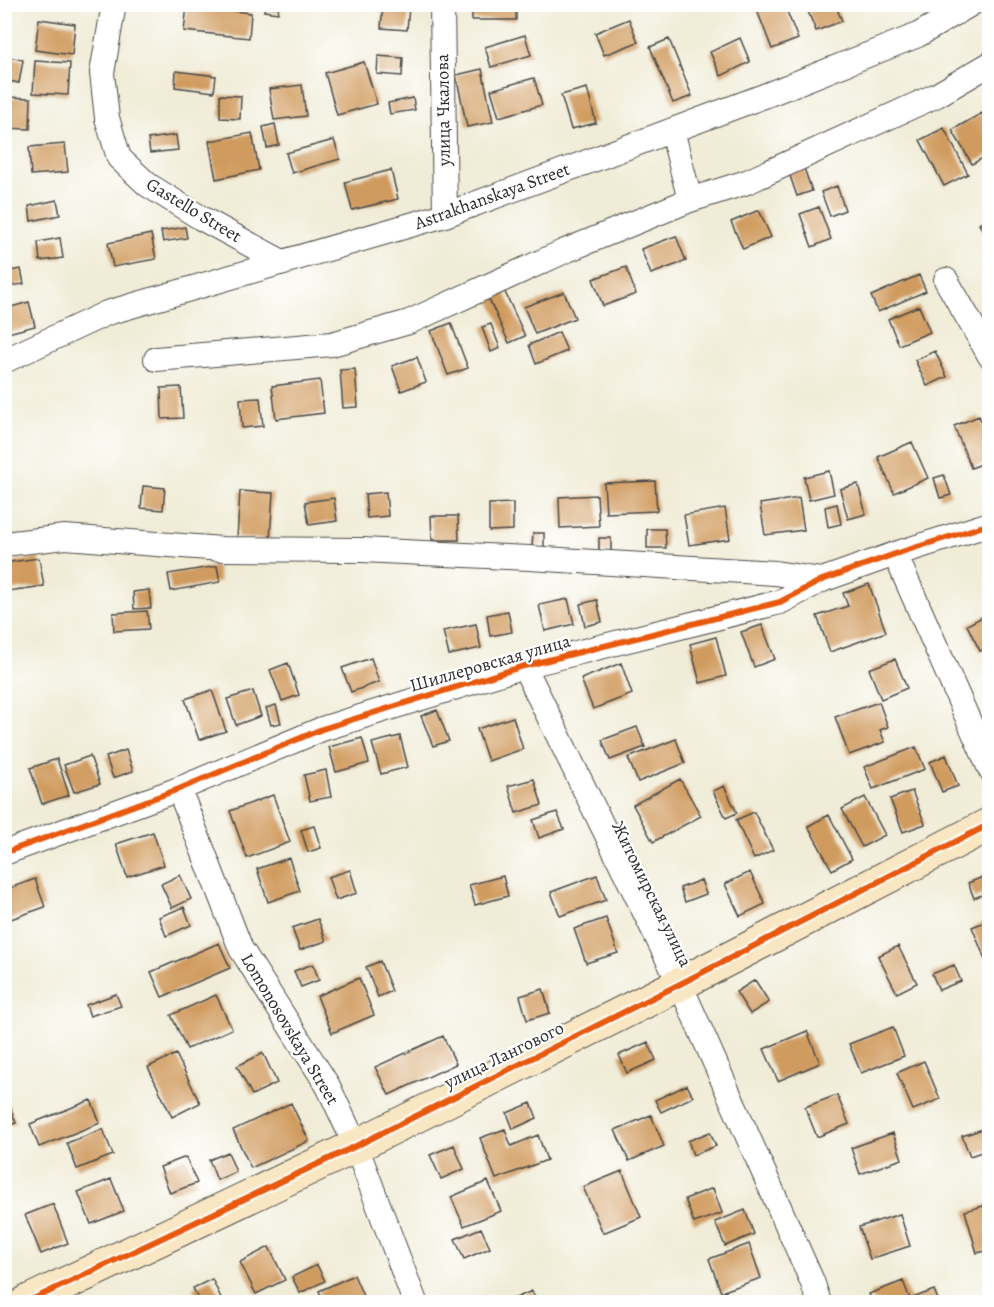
<svg xmlns="http://www.w3.org/2000/svg" width="994" height="1307" viewBox="0 0 994 1307" font-family="Alegreya,serif">
	<rect width="100%" height="100%" fill="#fff"/>
	<filter id="ink" filterUnits="userSpaceOnUse"><feTurbulence type="fractalNoise" baseFrequency=".0167" numOctaves="2"/><feDisplacementMap in="SourceGraphic" scale="12" xChannelSelector="R" yChannelSelector="G"/><feConvolveMatrix kernelMatrix="1 2 1 2 8 2 1 2 1" color-interpolation-filters="sRGB"/></filter>
	<filter id="wash" filterUnits="userSpaceOnUse"><feTurbulence type="fractalNoise" baseFrequency=".008" numOctaves="4" result="noise"/><feDisplacementMap in="SourceGraphic" scale="24" xChannelSelector="R" yChannelSelector="G"/><feGaussianBlur stdDeviation="1.35" result="paint"/><feColorMatrix in="noise" values="0 0 0 0 0 0 0 0 0 0 0 0 0 0 0 0 0 1.4 0 .05"/><feComposite in="paint" operator="in"/></filter>
	<g filter="url(#wash)">
		<rect width="100%" height="100%" fill="#f0ecd7"/>
		<g id="blocks">
			<path fill="#d09b5e" d="M265 4H279L278 13 264 11Z
				M383 4 409 7 407 30 381 28Z
				M472 4H516V20H472Z
				M784 4 798 39 772 49 755 5Z
				M819 4H835L842 21 816 31 807 9Z
				M187 6 251 13 249 38 184 31Z
				M39 19 75 24 72 55 35 50Z
				M629 19 638 42 604 55 595 33Z
				M525 35 531 55 491 67 485 47Z
				M740 38 750 62 721 76 710 52Z
				M669 39 692 96 673 103 650 47Z
				M4 56 23 60 19 83 4 80Z
				M378 56 403 58 402 76 377 74Z
				M35 61 70 63 68 95 33 93Z
				M364 62 377 104 337 115 325 73Z
				M482 69 493 122 467 127 456 75Z
				M176 71 216 76 214 92 175 87Z
				M534 78 542 105 499 117 491 90Z
				M302 85 306 116 274 120 269 89Z
				M587 88 596 123 571 129 561 95Z
				M220 95 241 96 240 119 220 118Z
				M4 97 31 98 30 129 4 128Z
				M413 98 415 110 390 114 388 103Z
				M982 113 990 127V154L972 164 952 130Z
				M275 124 279 145 267 148 263 127Z
				M944 128 968 174 944 186 920 140Z
				M252 133 259 170 216 179 209 141Z
				M176 135 178 150 150 153 148 139Z
				M334 140 340 159 292 173 286 153Z
				M65 144 68 172 31 175 29 147Z
				M804 168 812 191 797 196 789 173Z
				M391 170 398 199 352 210 345 182Z
				M837 186 845 210 830 216 821 192Z
				M57 200 60 215 31 221 29 206Z
				M819 207 831 239 812 247 800 214Z
				M759 210 771 237 743 249 731 222Z
				M990 218V243L979 224Z
				M185 227 187 238 163 242 161 231Z
				M151 234 156 259 113 267 108 243Z
				M676 236 686 261 651 274 641 249Z
				M60 238 63 258 40 261 38 242Z
				M626 267 636 294 603 306 593 279Z
				M21 269 24 284 4 287V272Z
				M919 275 926 291 878 312 871 296Z
				M504 290 525 336 509 343 488 297Z
				M564 292 575 318 535 334 524 307Z
				M29 302 35 326 4 334V309Z
				M919 306 930 332 899 345 888 319Z
				M451 323 468 368 448 375 431 331Z
				M491 324 500 348 491 352 482 327Z
				M559 332 567 351 536 364 529 345Z
				M935 351 947 377 927 386 915 360Z
				M417 357 426 382 401 391 392 366Z
				M355 369 358 407 343 408 340 370Z
				M320 380 324 413 276 419 272 386Z
				M181 387 183 418 162 419 161 388Z
				M260 398 263 426 242 428 240 399Z
				M979 416 990 442V461L971 468 954 426Z
				M912 442 928 478 894 493 878 457Z
				M829 471 834 494 809 500 804 477Z
				M944 475 951 495 940 498 934 478Z
				M655 481 657 511 606 513 604 483Z
				M858 484 866 514 848 519 840 489Z
				M143 486 165 488 163 510 141 508Z
				M240 491 273 493 270 540 237 538Z
				M386 492 388 516 367 518 365 494Z
				M597 495 599 526 560 528 559 497Z
				M334 498 337 521 309 525 305 502Z
				M799 498 804 530 765 535 760 504Z
				M513 503V530L489 531V504Z
				M837 504 841 524 828 527 825 507Z
				M725 508 730 539 689 545 684 515Z
				M431 516H458L459 540H432Z
				M647 529H665L666 548H647Z
				M533 533H544V547H532Z
				M599 538H611V553H599Z
				M39 558 44 586 8 591 4 563Z
				M217 566 220 582 171 591 168 574Z
				M869 584 886 632 830 652 817 616 848 606 843 593Z
				M149 590 151 608 134 609 133 592Z
				M568 599 574 624 545 631 539 605Z
				M597 600 602 622 585 626 580 604Z
				M147 611 149 629 114 631 113 613Z
				M508 611 512 632 490 636 487 615Z
				M986 615 990 622V647L980 651 967 625Z
				M476 624 481 648 449 655 443 631Z
				M762 625 775 659 754 667 741 632Z
				M716 637 726 676 700 683 690 644Z
				M371 658 379 682 351 692 342 668Z
				M895 659 907 688 881 699 869 669Z
				M288 663 299 695 282 701 270 670Z
				M621 663 632 694 593 709 581 679Z
				M212 690 226 731 199 740 185 699Z
				M253 691 261 716 236 725 227 699Z
				M879 702 888 727 880 730 885 742 849 755 835 717Z
				M276 705 281 723 271 725 266 708Z
				M437 710 449 741 433 746 421 716Z
				M513 717 523 749 488 761 477 729Z
				M637 727 645 747 610 760 602 740Z
				M400 736 408 767 381 774 372 743Z
				M362 738 369 763 336 772 329 747Z
				M676 739 685 763 638 782 628 758Z
				M916 747 925 769 873 789 864 767Z
				M126 750 133 771 113 778 106 757Z
				M946 755 958 786 942 792 930 762Z
				M90 756 100 784 74 792 64 765Z
				M57 759 69 795 42 804 30 768Z
				M326 770 331 797 310 801 304 775Z
				M534 779 542 805 516 813 508 786Z
				M680 779 701 816 653 842 633 805Z
				M724 786 737 813 726 818 713 791Z
				M912 791 925 824 903 832 890 799Z
				M273 795 290 842 247 858 230 811Z
				M865 797 885 835 862 847 842 809Z
				M557 812 564 829 539 838 533 820Z
				M754 812 773 850 754 859 736 820Z
				M829 815 852 859 832 870 808 826Z
				M314 826 321 848 308 852 301 830Z
				M153 832 164 865 127 877 116 844Z
				M289 858 300 891 268 902 257 869Z
				M350 870 357 893 336 900 328 877Z
				M750 872 765 904 740 916 725 884Z
				M990 874V892L974 898 968 883Z
				M180 875 191 899 172 908 161 884Z
				M597 875 606 900 560 916 551 892Z
				M503 876 508 896 475 905 469 885Z
				M35 879 45 907 8 920 4 910V890Z
				M701 880 706 894 685 902 680 888Z
				M184 907 191 925 166 936 159 917Z
				M606 918 618 953 586 963 574 929Z
				M318 919 326 941 300 950 292 928Z
				M990 920V957L985 959 972 927Z
				M219 943 230 968 162 997 151 972Z
				M898 946 917 983 897 993 878 956Z
				M380 961 392 991 378 997 366 967Z
				M313 964 319 980 301 987 294 971Z
				M954 965 961 981 939 990 932 974Z
				M359 978 374 1015 332 1033 317 996Z
				M755 980 769 1002 750 1014 736 992Z
				M543 989 550 1013 527 1020 520 996Z
				M116 994 121 1006 90 1016 86 1005Z
				M216 995 232 1029 187 1049 171 1015Z
				M893 1027 904 1056 861 1073 849 1044Z
				M807 1031 820 1063 778 1081 764 1049Z
				M443 1036 456 1064 389 1095 375 1067Z
				M648 1042 656 1060 627 1073 619 1055Z
				M263 1053 277 1083 252 1095 237 1066Z
				M176 1054 200 1103 172 1117 148 1067Z
				M924 1061 940 1099 913 1110 897 1073Z
				M687 1085 693 1097 661 1112 655 1100Z
				M4 1091 16 1123 4 1127Z
				M837 1095 849 1124 817 1137 805 1107Z
				M91 1100 100 1123 39 1147 30 1124Z
				M291 1103 309 1141 251 1168 233 1130Z
				M531 1103 537 1118 513 1129 507 1113Z
				M651 1115 664 1146 629 1161 615 1130Z
				M989 1127 990 1149 970 1156 962 1136Z
				M103 1129 113 1155 77 1169 67 1143Z
				M505 1129 511 1146 538 1135 547 1160 496 1179 480 1138Z
				M710 1132 716 1146 693 1155 688 1141Z
				M893 1133 902 1159 860 1174 851 1148Z
				M454 1145 464 1169 441 1179 430 1155Z
				M228 1152 236 1172 217 1180 209 1160Z
				M186 1157 197 1183 170 1193 160 1167Z
				M622 1171 641 1217 603 1233 583 1187Z
				M111 1179 124 1211 91 1224 78 1192Z
				M488 1181 501 1211 464 1226 451 1197Z
				M713 1188 722 1213 694 1223 685 1199Z
				M53 1204 68 1243 41 1254 25 1215Z
				M990 1204V1250L977 1253 965 1211Z
				M745 1210 754 1234 725 1246 715 1222Z
				M900 1214 910 1246 870 1259 859 1227Z
				M481 1228 490 1248 464 1259 455 1239Z
				M749 1244 761 1278 721 1292 709 1259Z
				M269 1247 285 1280 256 1294 240 1262Z
				M317 1265 325 1281 300 1293 292 1277Z
				M354 1275 363 1296 348 1302H323L319 1291Z
				M212 1279 223 1302H200L193 1288Z
				M903 1281 910 1299 934 1290 939 1302H873L869 1294Z
				M532 1291 537 1302H506Z"/>
		</g>
	</g>
	<g filter="url(#ink)">
		<use href="#blocks" fill-opacity="0" stroke="#494845" stroke-width="1.5"/>
		<g fill="none" stroke-linecap="round" stroke-linejoin="round">
			<g stroke="#494845" stroke-width="26">
				<path id="street" d="M114 4 102 73 107 118 119 158 148 185 201 218 284 263
					M442 4 445 215
					M672 130 690 200
					M946 280 990 356
					M156 359 332 344 409 322 565 251 690 200 747 182 937 95 990 64
					M4 361 107 313 445 215 764 96 918 35 971 4
					M4 544 65 537 222 549 362 550 529 558 775 573 822 580
					M895 554 990 769
					M524 666 680 984 812 1281 819 1302
					M179 789 241 949 328 1086 356 1146 415 1302
					M4 853 179 789 322 729 524 666 780 602 822 580 895 554 990 524"/>
			</g>
			<g stroke="#494845" stroke-width="35">
				<path id="secondary" d="M27 1302 356 1146 680 984 990 824"/>
			</g>
			<use href="#street" stroke="#fff" stroke-width="24"/>
			<use href="#secondary" stroke="#f9e7c3" stroke-width="33"/>
			<g stroke="#fff" stroke-width="10">
				<path id="cycleway" d="M4 853 179 789 322 729 524 666 780 602 822 580 895 554 990 524
					M27 1302 356 1146 680 984 990 824"/>
			</g>
			<use href="#cycleway" stroke="#e8590c" stroke-width="6"/>
		</g>
	</g>
	<g text-anchor="middle" stroke-width="4.5" stroke-linejoin="round" paint-order="stroke">
		<g font-size="18" fill="#2b2b2b" stroke="#fff">
			<text transform="translate(443 110) rotate(-91)" y="6">улица Чкалова</text>
			<text transform="translate(492 196) rotate(-20)" y="6">Astrakhanskaya Street</text>
			<text transform="translate(194 210) rotate(31)" y="6">Gastello Street</text>
			<text transform="translate(490 663) rotate(-16)" y="6">Шиллеровская улица</text>
			<text transform="translate(652 894) rotate(64)" y="6">Житомирская улица</text>
			<text transform="translate(290 1029) rotate(59)" y="6">Lomonosovskaya Street</text>
			<text transform="translate(504 1055) rotate(-26)" y="6">улица Лангового</text>
		</g>
	</g>
	<rect width="994" height="1307" fill="none" stroke="#fff" stroke-width="24"/>
</svg>
